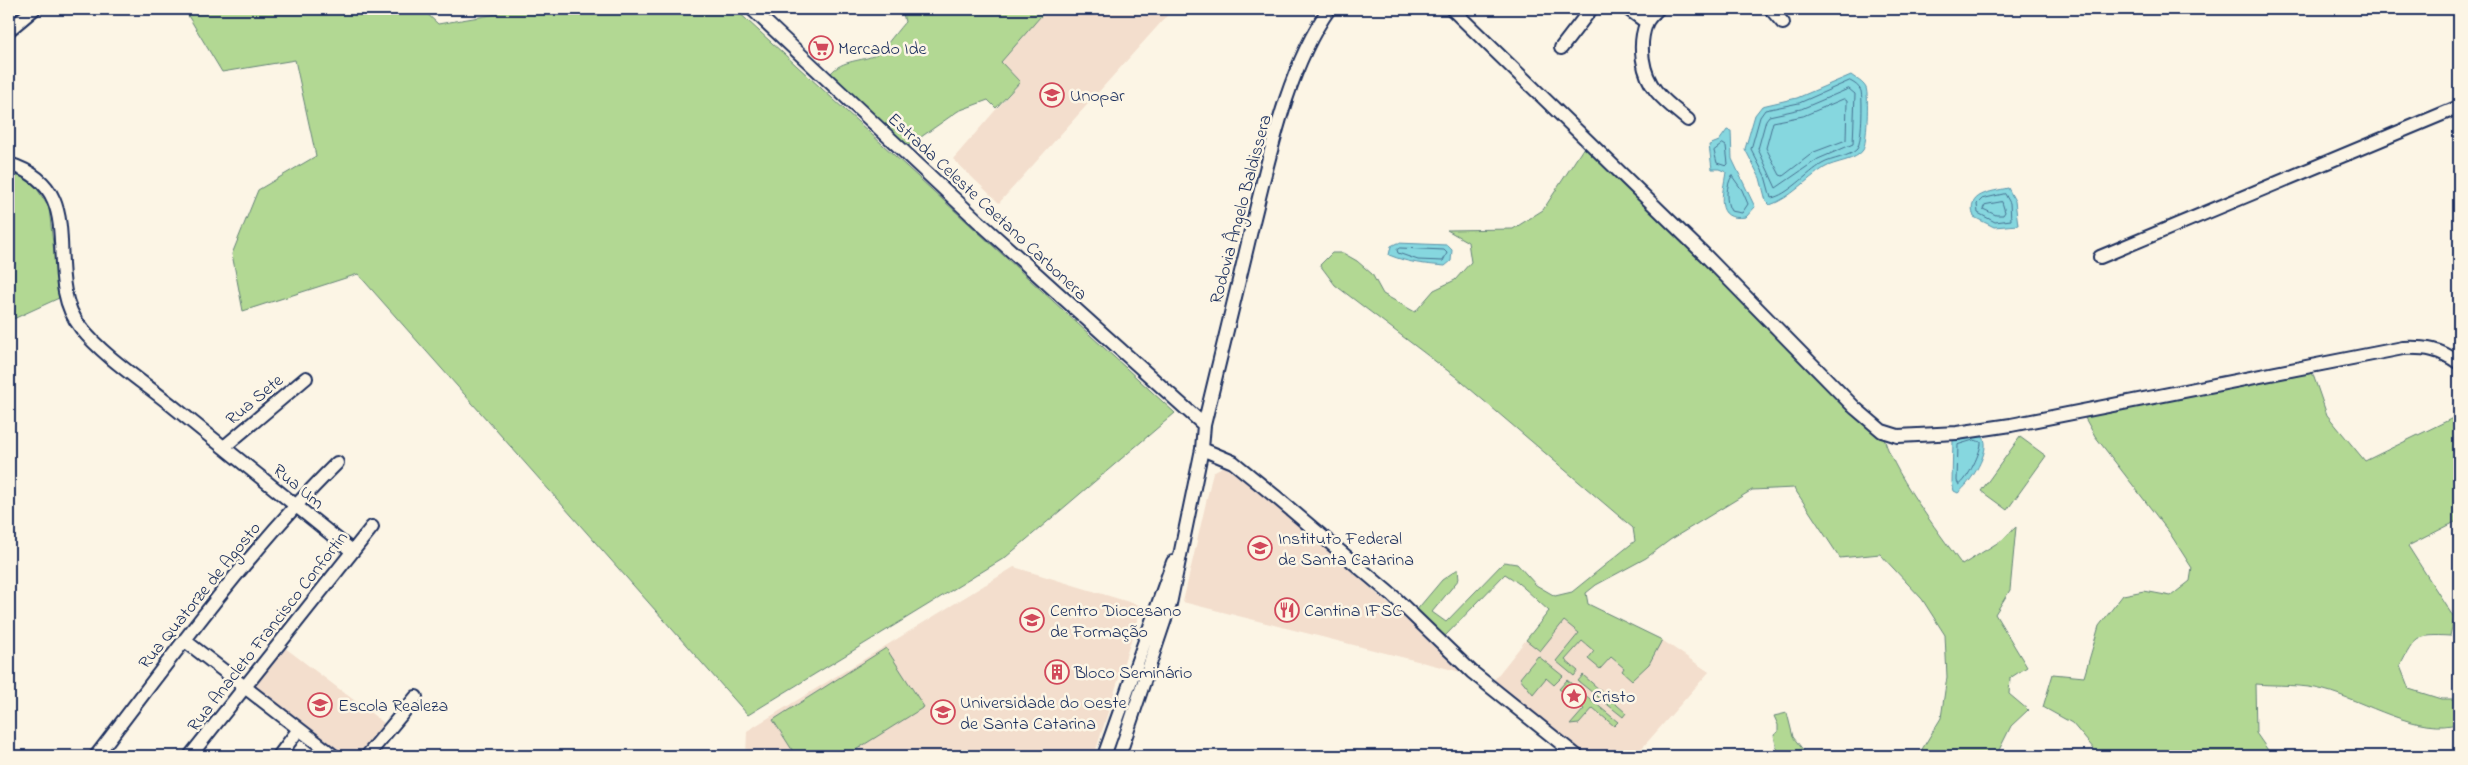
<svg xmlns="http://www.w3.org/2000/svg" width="2468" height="765" viewBox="0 0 2468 765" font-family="'Indie Flower',sans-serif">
	<rect width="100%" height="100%" fill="#fcf5e5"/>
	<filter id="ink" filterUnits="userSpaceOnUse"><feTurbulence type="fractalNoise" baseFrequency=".02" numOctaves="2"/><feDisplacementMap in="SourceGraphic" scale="10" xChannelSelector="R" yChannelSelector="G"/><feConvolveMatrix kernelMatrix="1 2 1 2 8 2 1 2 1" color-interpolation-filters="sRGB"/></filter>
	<g filter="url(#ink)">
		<path fill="#f3decd" d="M1047 9H1173L999 203 953 159 1020 82 1001 62Z
			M1224 466 1264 495 1397 611 1461 672 1183 602 1213 472Z
			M1014 567 1142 606 1094 756H746L747 731Z
			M1588 604 1662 640 1709 672 1635 756H1586L1494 680 1549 611Z
			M284 647 384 723 359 756H346L255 687Z"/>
		<path fill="#b2d893" stroke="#668478" d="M184 9H422L438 24 497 14 505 9H735L1175 413 1006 557 748 715 358 274 243 311 232 254 258 190 316 156 295 60 222 72Z
			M902 9H1047L1001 62 1020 82 996 108 988 100 958 111 904 149 829 76C839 60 858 62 873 56 882 53 898 29 905 22Z
			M1588 141 1882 431C1891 471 1937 530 1962 565L2002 540 2016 527 2010 590 1995 614 2027 667 2010 678 2009 694 2028 710 2011 726 1996 756H1914L1921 751 1941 718 1947 677 1945 635 1922 599 1880 554 1840 558 1794 488 1752 490 1670 540 1646 558 1596 585 1586 593 1588 604 1662 640 1649 664 1632 680 1622 671 1624 668 1611 657 1600 669 1588 659 1594 651 1582 641 1565 660 1578 671 1574 676 1556 661 1579 633 1564 621 1540 651 1526 640 1549 611C1533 597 1523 585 1505 574L1445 636 1415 612 1442 580 1458 569 1459 579 1432 612 1446 622 1504 562 1517 564 1536 585 1555 596 1572 592 1635 541 1633 528 1456 377 1335 285 1320 265 1332 253H1343L1357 261 1372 274 1383 294 1415 312 1434 290 1455 280 1471 262 1468 242 1447 230 1513 229 1543 210Z
			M9 174 31 179 49 208 59 298 9 321Z
			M2310 366 2327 415 2365 461 2459 415V520L2408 546 2454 618 2450 636C2416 634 2415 637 2400 666L2409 689 2441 699H2459V723C2420 737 2363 700 2324 690 2302 684 2277 686 2255 684L2256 733 2272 756H2100L2072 723 2043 707 2053 674 2084 677 2099 626 2123 595 2144 591 2171 596 2190 581 2192 568 2169 532 2095 436 2081 411Z
			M2020 437 2046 456 2007 510 1981 491Z
			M886 648 924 707 846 756H796L773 720Z
			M1538 656 1563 676 1554 685 1546 678 1533 694 1520 678Z
			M1583 675 1626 713 1623 717 1578 681Z
			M1567 680 1618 722 1614 726 1593 708 1579 724 1570 725 1584 709 1559 689Z
			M1787 713 1793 737 1808 756H1778L1774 735 1778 732V725L1774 716Z"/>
		<path fill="#86d7df" stroke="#5b94ab" d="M1851 75C1856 79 1863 82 1866 88 1869 96 1867 143 1863 150 1856 161 1835 161 1824 168 1806 179 1791 198 1770 205L1766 201 1760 178 1745 149 1755 115 1762 106 1797 98Z
			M1727 130 1731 131 1732 159 1755 207 1746 217C1713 222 1723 193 1726 172L1719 169H1712L1709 145 1719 141Z
			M2008 188 2015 201 2018 225 1994 227 1974 217C1965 193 1991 192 2008 188Z
			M1397 243 1447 245 1452 250 1451 261 1445 266C1423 264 1409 263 1389 255L1391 246Z
			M1974 435 1983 437C1992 450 1970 484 1958 493L1954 491 1952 482 1953 440Z"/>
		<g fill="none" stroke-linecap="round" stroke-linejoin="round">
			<path stroke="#467292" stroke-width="1" d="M1850 81C1854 83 1859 86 1861 91 1863 100 1862 142 1857 149 1850 157 1832 158 1822 164 1808 172 1787 196 1771 198L1765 176 1751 149 1760 117 1765 110 1799 103Z
				M1849 89 1855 94 1853 144 1818 159 1776 188 1758 149 1766 120 1769 116 1801 109Z
				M1844 99 1847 101 1846 140 1814 152 1783 176 1780 175 1766 148 1773 122 1803 116Z
				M1723 144 1726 146 1728 164 1726 166 1717 163 1714 151Z
				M1732 176 1742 190 1748 204 1742 213 1731 211C1725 202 1726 185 1732 176Z
				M2005 194 2010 203 2011 220 1995 222 1978 213 1977 204 1982 199Z
				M2002 202 2005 212 2003 215H1996L1983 209 1985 205Z
				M1400 248 1444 250 1447 253 1443 261 1418 260 1398 253 1397 250Z
				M1974 440 1981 442C1982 450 1967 481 1959 485L1957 481 1958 445Z"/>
			<g stroke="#1b2f5e" stroke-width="16">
				<path id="minor" d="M752 9 978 221 1204 425
					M1452 9 1705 255 1855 408 1882 431 1898 436 1957 433 2011 425 2403 348C2426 347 2440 349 2459 363
					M1628 9 1646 22
					M1658 9C1654 13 1648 18 1646 24 1638 45 1642 74 1656 91 1665 102 1677 111 1688 120
					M1771 9 1783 23
					M9 30 34 9
					M1561 48 1591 9
					M9 164C94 190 38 274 81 328 102 355 143 382 170 404 231 453 291 502 352 551
					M2100 257 2459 107
					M224 447 306 378
					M1202 449 1233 462 1276 497 1394 597 1472 672 1577 756
					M184 640 334 756
					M96 756C173 656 247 552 337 463
					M190 756 372 527
					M279 756 299 729
					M367 756 416 697
					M1104 756 1173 562
					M1119 756 1170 604 1202 449 1204 425C1220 358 1237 290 1253 222 1270 154 1288 67 1329 9"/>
			</g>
			<use href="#minor" stroke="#fcf5e5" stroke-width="12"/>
		</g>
	</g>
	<defs>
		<g id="supermarket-ring" transform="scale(1.25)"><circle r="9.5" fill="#fcf5e5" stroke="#d1495b" stroke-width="1.5"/><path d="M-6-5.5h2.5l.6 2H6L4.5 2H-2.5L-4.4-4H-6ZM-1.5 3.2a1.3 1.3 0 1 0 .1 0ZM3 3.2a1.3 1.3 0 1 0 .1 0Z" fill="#d1495b"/></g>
		<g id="university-ring" transform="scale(1.25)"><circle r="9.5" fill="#fcf5e5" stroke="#d1495b" stroke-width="1.5"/><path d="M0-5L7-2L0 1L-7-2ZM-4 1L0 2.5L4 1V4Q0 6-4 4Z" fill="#d1495b"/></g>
		<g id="restaurant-ring" transform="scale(1.25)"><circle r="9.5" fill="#fcf5e5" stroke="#d1495b" stroke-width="1.5"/><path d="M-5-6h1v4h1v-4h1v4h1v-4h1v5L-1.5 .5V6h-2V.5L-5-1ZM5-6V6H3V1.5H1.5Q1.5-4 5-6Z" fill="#d1495b"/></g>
		<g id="school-ring" transform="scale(1.25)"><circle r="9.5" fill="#fcf5e5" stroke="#d1495b" stroke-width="1.5"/><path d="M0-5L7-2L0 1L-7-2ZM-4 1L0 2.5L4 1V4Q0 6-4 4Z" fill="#d1495b"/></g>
		<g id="building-ring" transform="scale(1.25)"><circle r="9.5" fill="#fcf5e5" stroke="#d1495b" stroke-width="1.5"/><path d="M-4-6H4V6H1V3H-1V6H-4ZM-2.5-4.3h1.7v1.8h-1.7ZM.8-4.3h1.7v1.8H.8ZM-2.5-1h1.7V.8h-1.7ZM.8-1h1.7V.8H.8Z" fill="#d1495b"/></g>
		<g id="sight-ring" transform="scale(1.25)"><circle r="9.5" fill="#fcf5e5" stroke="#d1495b" stroke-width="1.5"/><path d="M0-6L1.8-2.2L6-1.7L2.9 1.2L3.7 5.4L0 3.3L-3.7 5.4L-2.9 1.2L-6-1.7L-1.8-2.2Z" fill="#d1495b"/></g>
	</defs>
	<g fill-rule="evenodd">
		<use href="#supermarket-ring" x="821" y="48"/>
		<use href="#university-ring" x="1052" y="95"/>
		<use href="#university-ring" x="1260" y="548"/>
		<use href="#restaurant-ring" x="1287" y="610"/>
		<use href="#school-ring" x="1032" y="620"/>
		<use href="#building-ring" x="1057" y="672"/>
		<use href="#sight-ring" x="1574" y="696"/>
		<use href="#school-ring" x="320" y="705"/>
		<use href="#university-ring" x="943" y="712"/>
	</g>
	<g text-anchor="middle" stroke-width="5" stroke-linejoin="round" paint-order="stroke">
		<g font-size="18" fill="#1b2f5e" stroke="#fcf5e5" text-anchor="start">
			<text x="838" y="54">Mercado Ide</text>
			<text x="1070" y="101">Unopar</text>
			<text x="1278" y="544">Instituto Federal<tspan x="1278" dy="21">de Santa Catarina</tspan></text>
			<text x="1050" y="616">Centro Diocesano<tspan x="1050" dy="21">de Formação</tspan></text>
			<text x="1304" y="616">Cantina IFSC</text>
			<text x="1074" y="678">Bloco Seminário</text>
			<text x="1592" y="702">Cristo</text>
			<text x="960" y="708">Universidade do Oeste<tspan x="960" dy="21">de Santa Catarina</tspan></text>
			<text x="338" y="711">Escola Realeza</text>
		</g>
		<g font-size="18" fill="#1b2f5e" stroke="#fcf5e5">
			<text transform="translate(988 206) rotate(43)" y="6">Estrada Celeste Caetano Carbonera</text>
			<text transform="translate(1240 209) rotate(-75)" y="6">Rodovia Ângelo Baldissera</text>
			<text transform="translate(254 399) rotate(-40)" y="6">Rua Sete</text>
			<text transform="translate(299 486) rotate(39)" y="6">Rua Um</text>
			<text transform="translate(199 595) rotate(-51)" y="6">Rua Quatorze de Agosto</text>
			<text transform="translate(267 631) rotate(-52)" y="6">Rua Anacleto Francisco Confortin</text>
		</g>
	</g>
	<rect width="2468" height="765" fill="none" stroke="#fcf5e5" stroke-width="30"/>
	<rect x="15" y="15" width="2438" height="735" fill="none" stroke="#1b2f5e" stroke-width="2" filter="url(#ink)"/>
</svg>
